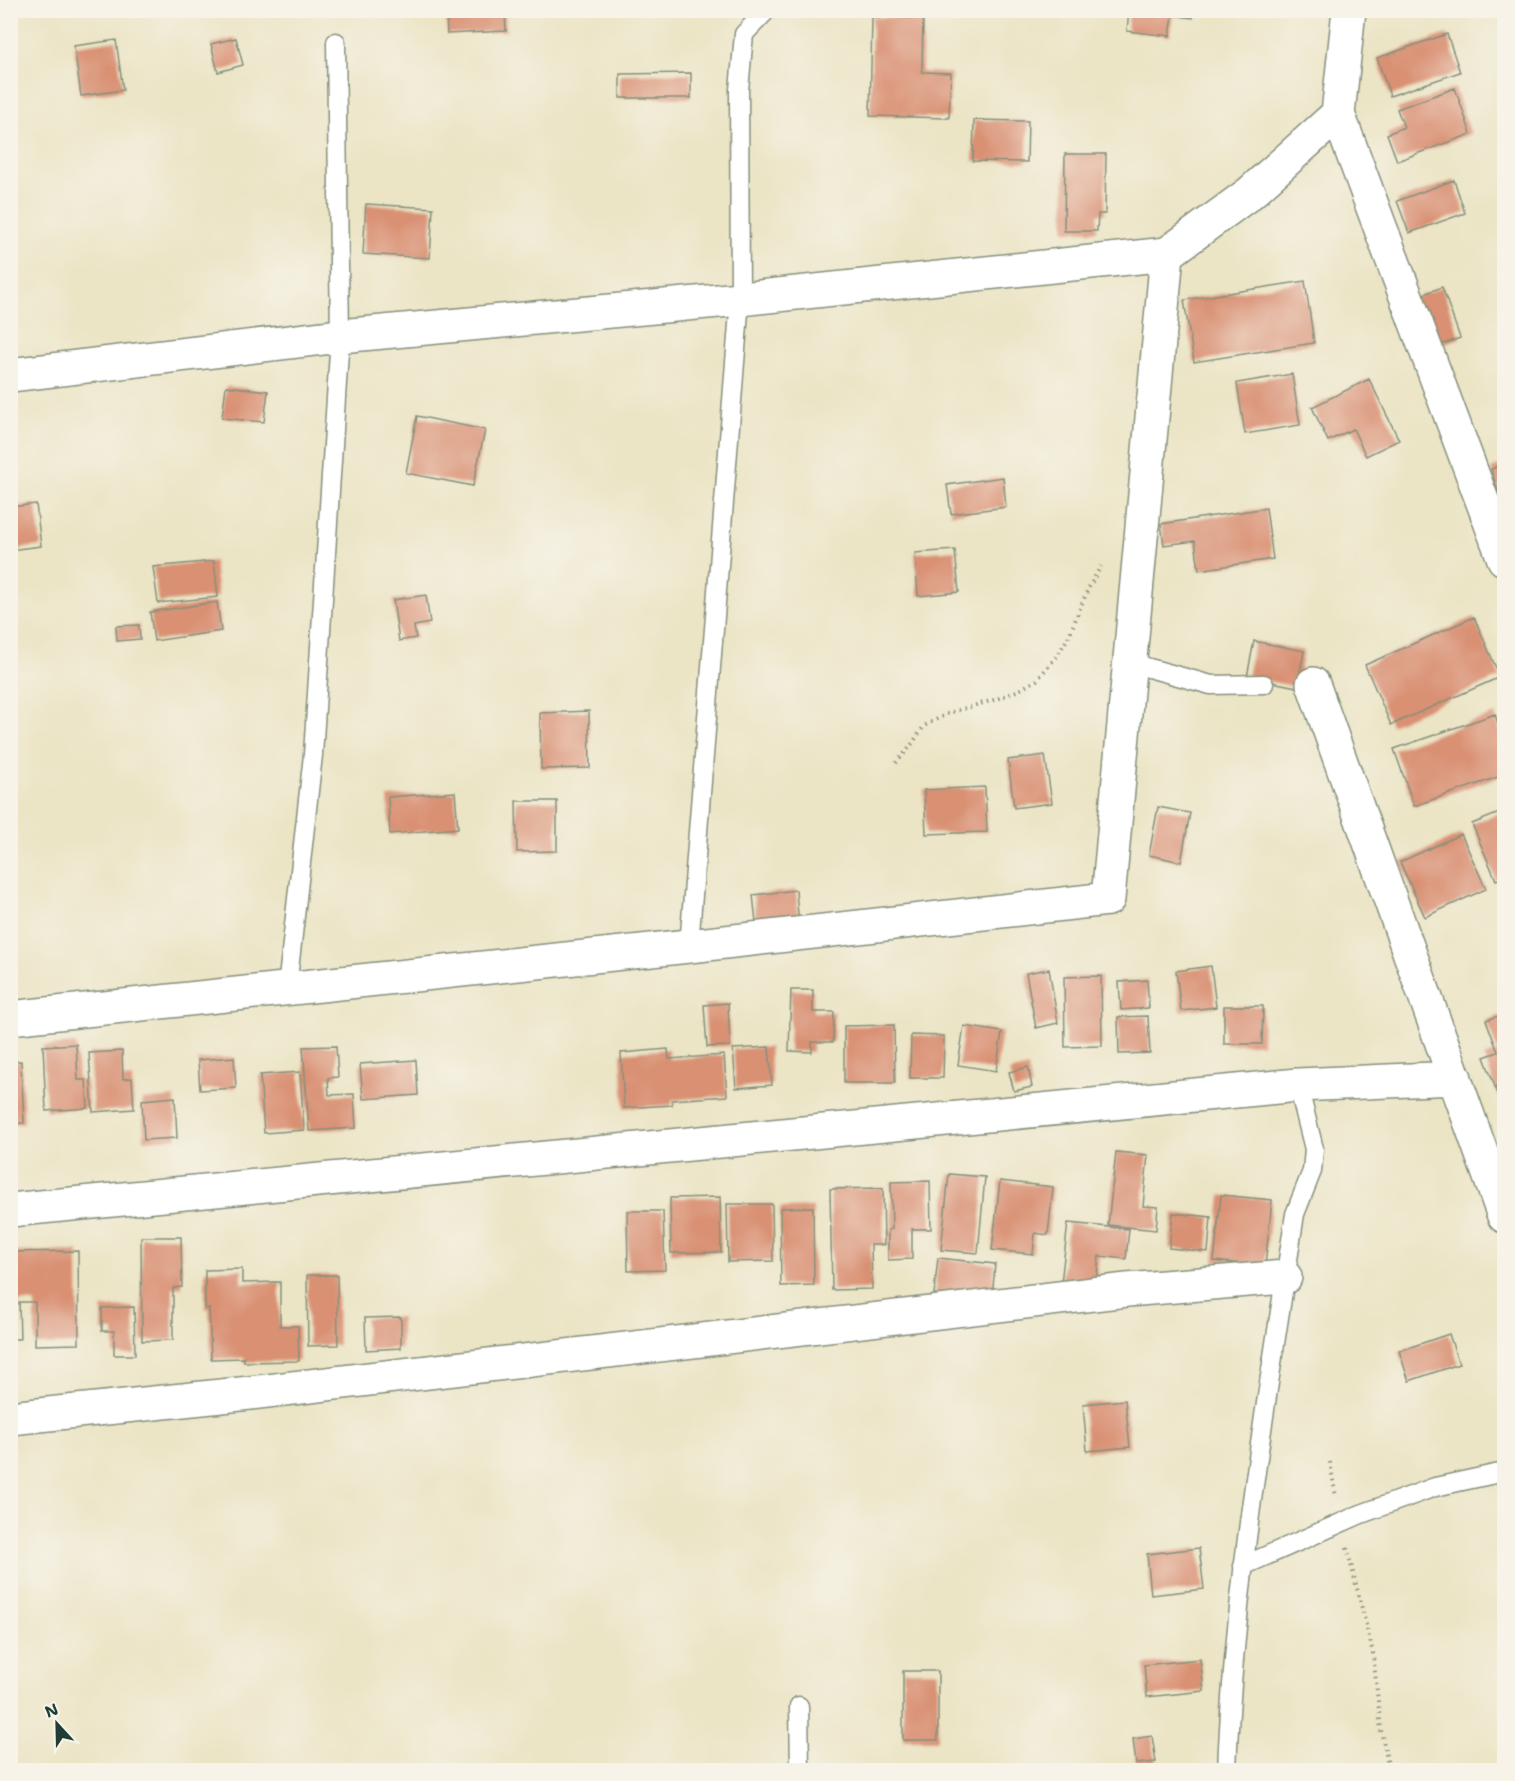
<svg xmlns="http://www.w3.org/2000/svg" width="1515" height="1781" viewBox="0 0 1515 1781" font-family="'Shantell Sans',sans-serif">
	<rect width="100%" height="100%" fill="#f7f3e8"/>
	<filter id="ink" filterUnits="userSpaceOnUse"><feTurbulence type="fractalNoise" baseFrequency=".0167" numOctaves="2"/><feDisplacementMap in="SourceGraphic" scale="12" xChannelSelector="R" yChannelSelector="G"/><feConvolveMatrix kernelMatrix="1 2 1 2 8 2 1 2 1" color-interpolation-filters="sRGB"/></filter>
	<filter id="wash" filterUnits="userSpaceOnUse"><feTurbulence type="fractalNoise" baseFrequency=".008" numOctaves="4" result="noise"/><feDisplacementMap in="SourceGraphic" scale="24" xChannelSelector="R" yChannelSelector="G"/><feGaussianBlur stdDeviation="1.35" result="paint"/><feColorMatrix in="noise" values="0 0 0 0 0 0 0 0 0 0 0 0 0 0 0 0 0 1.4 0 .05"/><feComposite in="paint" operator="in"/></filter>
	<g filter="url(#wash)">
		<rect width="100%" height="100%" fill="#ebe4c5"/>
		<g id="blocks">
			<path fill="#d99073" d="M446 10H505L506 31 447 34Z
				M1129 10H1194L1193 18 1173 15 1170 36 1127 31Z
				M872 17 923 18 922 72 951 73 949 118 870 116Z
				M1447 34 1460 72 1390 96 1377 58Z
				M236 38 243 65 218 72 211 44Z
				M116 40 123 90 81 96 74 46Z
				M691 73V98H620V74Z
				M1455 88 1471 134 1397 161 1387 134 1404 127 1397 109Z
				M974 120 1028 121 1027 162 973 161Z
				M1065 154H1106L1105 214H1098L1097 231H1064Z
				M1454 180 1465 213 1409 233 1397 201Z
				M366 204 433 208 430 258 363 254Z
				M10 231H15L12 288H10Z
				M1305 281 1314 343 1194 362 1184 300Z
				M1442 287 1460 338 1432 348 1414 298Z
				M1292 374 1300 425 1245 434 1237 383Z
				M1369 379 1399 440 1366 456 1353 429 1328 441 1312 407Z
				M226 386 268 391 264 422 222 418Z
				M417 416 485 430 473 486 406 473Z
				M1504 464V498L1501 500 1491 469Z
				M1003 477 1006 507 951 514 947 485Z
				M36 504 41 546 10 550V507Z
				M1266 508 1273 559 1199 570 1195 541 1164 545 1161 524Z
				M955 550 959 592 918 596 915 553Z
				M214 561 218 597 158 603 153 567Z
				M426 595 430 623 414 626 416 638 399 641 393 600Z
				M217 602 221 631 154 641 150 612Z
				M1474 617 1500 677 1391 725 1365 665Z
				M139 625 140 639 117 641 116 626Z
				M1254 641 1304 651 1297 687 1247 677Z
				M589 711 590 768 541 769 540 713Z
				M1495 714 1504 743V775L1414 806 1394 749Z
				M1045 755 1052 803 1014 808 1008 760Z
				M985 787 987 832 926 834 924 790Z
				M455 792 458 828 390 834 388 797Z
				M516 801H557V851L517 852Z
				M1158 807 1190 813 1181 862 1149 855Z
				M1504 811V877L1496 880 1472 824Z
				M1461 834 1486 889 1425 917 1400 862Z
				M796 890 799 927 757 931 753 895Z
				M1211 966 1216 1007 1181 1011 1176 971Z
				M1049 969 1058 1023 1036 1028 1026 973Z
				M1101 976 1102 1046 1065 1047 1064 977Z
				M1147 980 1149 1008 1121 1010 1119 982Z
				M791 990H813V1012H834L833 1042H812V1052L789 1051Z
				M728 1003 730 1046 707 1047 704 1005Z
				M1224 1006H1263L1262 1044H1224Z
				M1504 1014V1098L1500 1100 1484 1057 1498 1052 1486 1020Z
				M1148 1016 1150 1053 1119 1054 1118 1017Z
				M894 1025 895 1083H844V1026Z
				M964 1026 1002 1032 996 1071 958 1065Z
				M911 1035 944 1036 943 1078H910Z
				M76 1044 78 1080H86L88 1108 46 1111 43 1046Z
				M336 1046 338 1077 328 1078 329 1095 354 1094 356 1128 309 1131 303 1047Z
				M769 1047 772 1085 736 1088 733 1049Z
				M668 1049 669 1059 724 1055 727 1096 672 1100V1105L624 1108 621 1053Z
				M122 1051 123 1079 132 1078 134 1109 93 1112 89 1053Z
				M234 1057 236 1088 200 1090 198 1060Z
				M416 1060 418 1095 363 1099 360 1064Z
				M21 1061 24 1123 10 1124V1062Z
				M1028 1067 1032 1087 1014 1091 1009 1072Z
				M300 1072 304 1130 264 1133 260 1075Z
				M175 1097 177 1138 144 1140 142 1100Z
				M1116 1152 1148 1155 1143 1206 1158 1207 1156 1230 1108 1225Z
				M949 1174 985 1177 978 1253 941 1250Z
				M930 1181 931 1229H912V1259L888 1260V1230L892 1229 891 1182Z
				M1000 1181 1053 1187 1048 1235 1035 1233 1033 1254 992 1250Z
				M883 1188 884 1245H871L872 1289 832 1290 830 1189Z
				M1221 1195 1272 1200 1265 1266 1214 1261Z
				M720 1197 721 1252 671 1253 670 1198Z
				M727 1204H772L773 1261 728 1262Z
				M813 1207 814 1285 781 1286 780 1208Z
				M627 1211H663L665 1270 628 1271Z
				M1173 1213 1211 1217 1208 1252 1169 1248Z
				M1068 1223 1129 1229 1126 1259 1099 1256 1096 1286 1061 1283Z
				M141 1237H181L182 1287 173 1288V1340L142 1341Z
				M78 1251 79 1344 35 1345V1302H19L20 1339H10V1252Z
				M938 1258 995 1264 992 1300 934 1294Z
				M242 1269V1283L280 1282V1326H298L299 1361 244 1362V1358L211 1359 209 1308 205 1309V1270Z
				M307 1275H337L338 1345 308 1346Z
				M134 1307 135 1355H114V1331H102V1308Z
				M401 1317V1348L366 1350 365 1318Z
				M1449 1334 1459 1364 1409 1381 1399 1351Z
				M1125 1400 1130 1447 1087 1451 1083 1404Z
				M1199 1548 1204 1589 1151 1595 1147 1554Z
				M1200 1659 1204 1691 1147 1697 1144 1665Z
				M903 1671H938V1740H903Z
				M1152 1736 1156 1762 1136 1764 1133 1739Z"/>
		</g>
	</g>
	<g filter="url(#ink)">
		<use href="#blocks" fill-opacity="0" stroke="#85907c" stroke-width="1.5"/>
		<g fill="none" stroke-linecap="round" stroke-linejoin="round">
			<g stroke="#85907c" stroke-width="21">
				<path id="service" d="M1130 661 1149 668 1211 685 1264 684
					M689 946 740 299 739 90 744 34 767 10
					M287 988 313 755 340 336 336 42
					M1243 1566 1361 1514 1435 1487 1504 1472
					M799 1706 800 1770
					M1227 1770C1234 1584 1267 1399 1295 1214L1312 1171 1314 1149 1298 1085"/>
			</g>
			<g stroke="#85907c" stroke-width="36">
				<path id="minor" d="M1349 10 1338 114 1504 559
					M10 375 340 336 740 299 1167 254 1250 193 1338 114
					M1313 684 1504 1216
					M10 1018 689 946 1108 899 1167 254
					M10 1210 1298 1085 1455 1078
					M10 1418 250 1393 1127 1290 1285 1277"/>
			</g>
			<path stroke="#85907c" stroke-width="4" stroke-dasharray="1.5 4.5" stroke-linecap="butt" d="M896 763 910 747 924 726 949 713 997 699 1019 690 1037 680 1056 657 1068 638 1088 589 1101 566
				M1330 1462 1336 1497
				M1347 1548 1373 1653 1381 1730 1389 1770"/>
			<use href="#service" stroke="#fff" stroke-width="18"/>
			<use href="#minor" stroke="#fff" stroke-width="33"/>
		</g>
	</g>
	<rect width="1515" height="1781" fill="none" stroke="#f7f3e8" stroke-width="36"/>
	<g transform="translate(57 1724) rotate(338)" stroke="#f7f3e8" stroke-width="4.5" paint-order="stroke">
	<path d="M0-4.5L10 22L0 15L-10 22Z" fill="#1f3d34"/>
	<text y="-9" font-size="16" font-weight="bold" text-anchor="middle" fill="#1f3d34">N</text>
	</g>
</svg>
